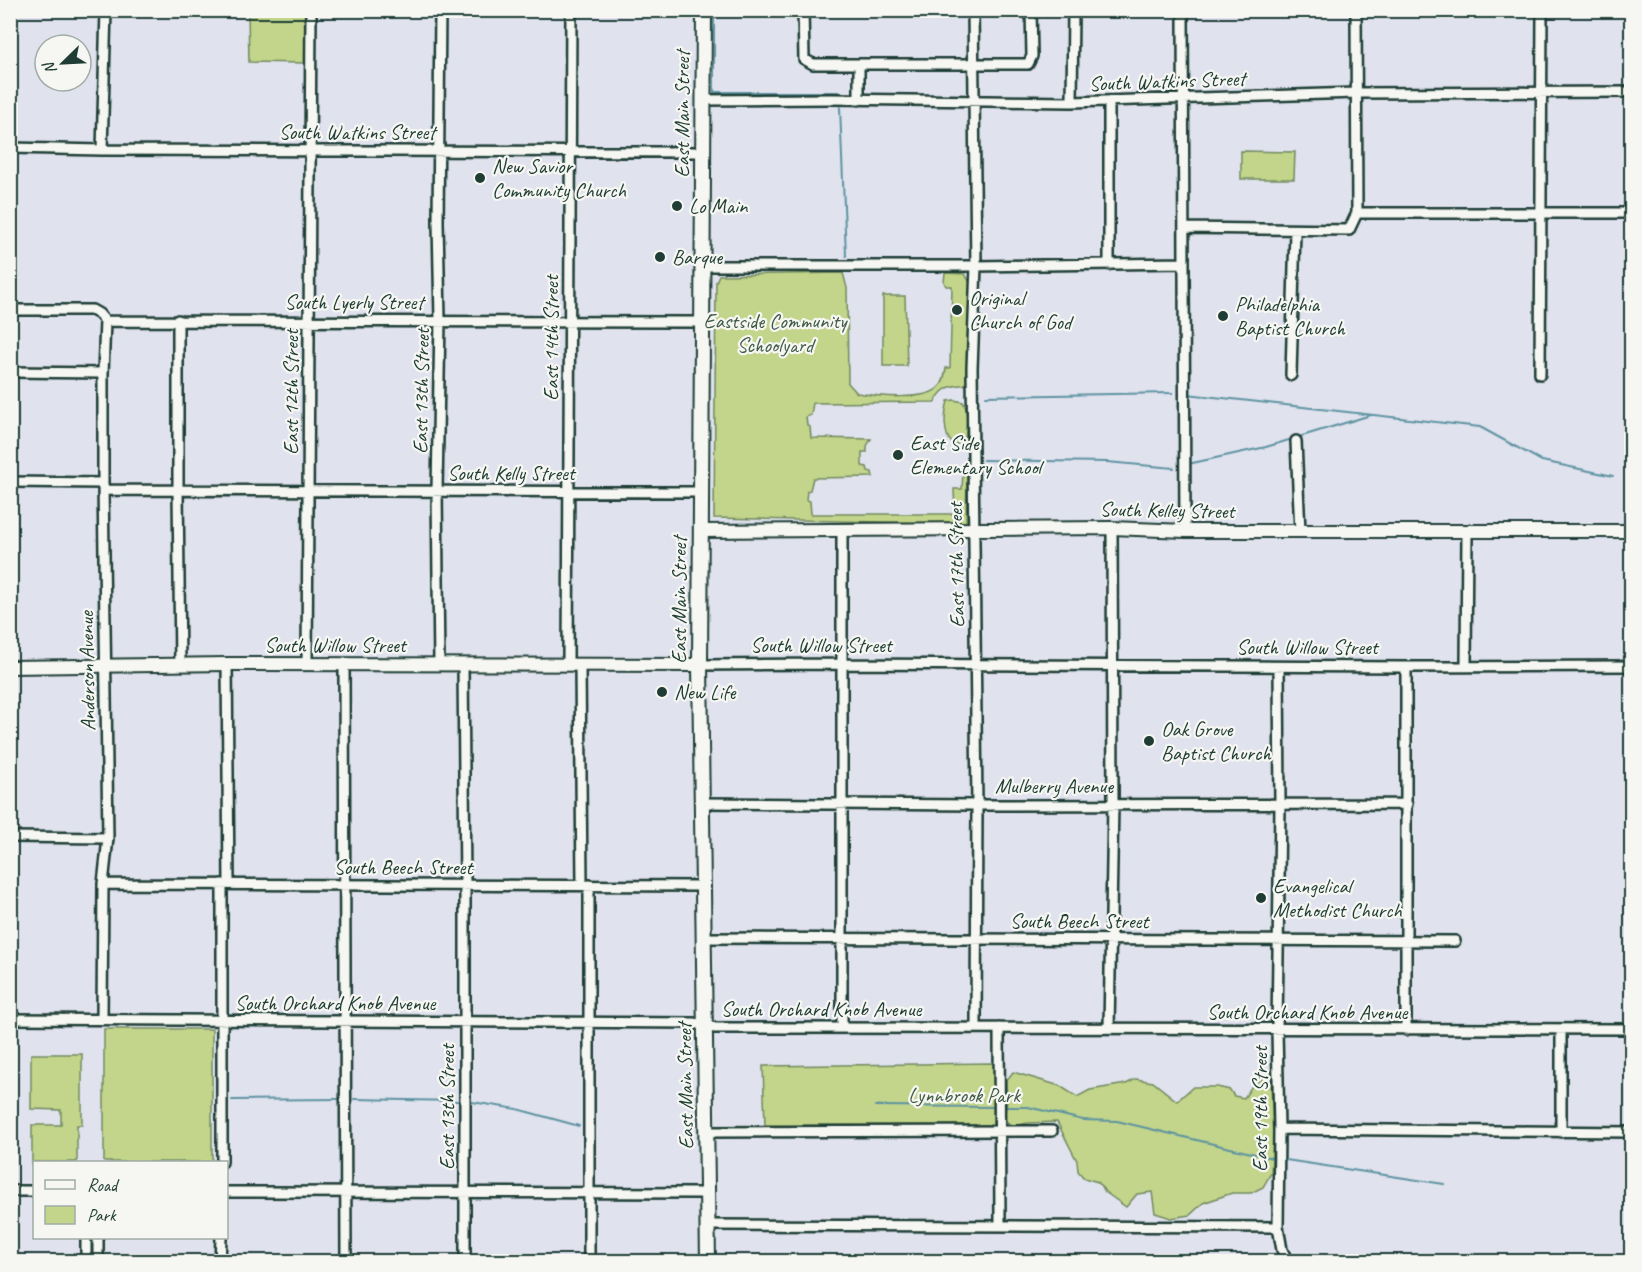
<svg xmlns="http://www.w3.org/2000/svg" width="1642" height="1272" viewBox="0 0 1642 1272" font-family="Caveat,sans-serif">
	<rect width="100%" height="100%" fill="#e0e2ee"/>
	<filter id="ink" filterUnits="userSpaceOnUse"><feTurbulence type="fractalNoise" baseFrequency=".0167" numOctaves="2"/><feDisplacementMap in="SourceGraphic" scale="12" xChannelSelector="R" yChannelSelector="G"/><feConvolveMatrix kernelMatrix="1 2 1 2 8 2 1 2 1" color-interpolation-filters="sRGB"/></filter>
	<g filter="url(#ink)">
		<path fill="#c2d58a" stroke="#70895f" stroke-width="1.5" d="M248 11H306L305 63 249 62Z
			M1241 151 1295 152 1294 179H1241Z
			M843 273 847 288 848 383 857 393C875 396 928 402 940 386 944 382 945 374 946 368H950L952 286H946L944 282 945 273 965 274 970 283 969 384C952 386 944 385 935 402L813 403 811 415 806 417 807 425 810 427 811 438 871 439 867 446V452H862V466L867 467 868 471 872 472 873 477 813 478 810 490 807 491 806 500 810 501 811 514H955L954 489H962L963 472H967L966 524 714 518 716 282 719 275Z
			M883 296H905L907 366H883Z
			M954 400 963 402C970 413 966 427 965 440L957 444 952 443C943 435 944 413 948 401Z
			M104 1029H212V1162H104Z
			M31 1054H82V1125H77V1162H34V1170L32 1167V1125H61V1110L31 1109Z
			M995 1063 993 1126 765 1125 763 1066Z
			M1013 1072 1060 1086 1077 1097 1090 1090 1126 1084 1136 1079 1153 1082 1177 1101 1193 1087H1217L1230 1090 1234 1096 1244 1098 1254 1083 1265 1077 1271 1081 1273 1139 1271 1173 1263 1187 1251 1193H1232L1203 1203 1190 1215 1171 1218 1155 1213 1152 1192 1137 1194 1126 1207 1105 1192 1098 1182 1084 1178 1078 1171 1077 1161 1057 1122 1028 1123 1012 1126 1004 1119 1007 1101 1006 1081Z"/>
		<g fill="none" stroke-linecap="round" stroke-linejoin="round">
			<path stroke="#5f93a1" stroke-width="2" d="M714 17V92H839
				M840 107 846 256
				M1187 394 1480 427 1542 461 1613 476
				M986 396 1173 393
				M983 460 1107 462 1174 468
				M1188 464 1266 447 1371 415
				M354 1099 458 1101
				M232 1100 340 1099
				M472 1102 517 1109 579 1126
				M875 1106 992 1107
				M1006 1107H1028L1083 1120 1117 1121 1272 1158
				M1286 1160 1444 1184"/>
			<g stroke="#1f3d34" stroke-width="14">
				<path id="street" d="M803 10 804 59 813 64H1028L1032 56 1031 10
					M973 10 976 266 972 368 977 805 976 1028
					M1183 10 1185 531
					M1356 10 1357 213
					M704 100 831 99 1072 102 1356 93 1632 92
					M859 100V64
					M1072 102 1073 10
					M10 148 102 150 703 152
					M102 150 106 10
					M1184 228 1349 230 1357 213H1632
					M1109 265V102
					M702 266H976L1184 263
					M10 310H92L99 314 105 321 702 322
					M178 320V490L180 665
					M10 372 103 373
					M1540 374 1542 10
					M1291 375 1295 230
					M1296 441 1300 532
					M10 482 103 483
					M104 490 701 492
					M227 664 229 884
					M439 664 437 491 440 320 438 222 440 10
					M307 665 311 10
					M344 665 346 1262
					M463 665 465 885V1262
					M568 665 571 10
					M580 665 582 885
					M700 665 842 664 1406 667 1632 666
					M1466 666 1467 532
					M1279 667 1280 804 1277 1030 1279 1129 1278 1227 1282 1250 1288 1262
					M702 803 977 805 1407 804
					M10 837 108 838
					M103 884 703 886
					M704 938 1455 941
					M10 1019 694 1023 715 1028 1632 1029
					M102 1019 103 884 108 838 103 483V373L105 321
					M842 1027V529
					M999 1028 1000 1225
					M1109 1028 1113 804 1112 528
					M1406 1030V667
					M1279 1129 1632 1132
					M706 1132 1052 1131
					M1561 1132V1029
					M222 1162V884
					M10 1191H34
					M226 1192 707 1193
					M708 1225 1278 1227
					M86 1262V1238
					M98 1262V1238
					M220 1262 221 1238
					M589 1262V885"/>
			</g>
			<g stroke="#1f3d34" stroke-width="16">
				<path id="secondary" d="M701 531 1112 528 1185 531H1632
					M10 667 227 664 700 665"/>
			</g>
			<g stroke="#1f3d34" stroke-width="18">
				<path id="primary" d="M704 10 700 665 708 1262"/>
			</g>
			<use href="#street" stroke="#f6f6f2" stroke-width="9"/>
			<use href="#secondary" stroke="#f6f6f2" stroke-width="12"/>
			<use href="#primary" stroke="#f6f6f2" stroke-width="14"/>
		</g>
	</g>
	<g fill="#1f3d34" stroke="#f6f6f2" stroke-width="2">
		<circle cx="480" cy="178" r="6"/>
		<circle cx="677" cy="206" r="6"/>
		<circle cx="660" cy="257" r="6"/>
		<circle cx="957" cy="310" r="6"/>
		<circle cx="1223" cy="316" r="6"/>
		<circle cx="898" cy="455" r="6"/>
		<circle cx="662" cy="692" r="6"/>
		<circle cx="1149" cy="741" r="6"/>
		<circle cx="1261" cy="898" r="6"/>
	</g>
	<g text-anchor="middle" stroke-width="4.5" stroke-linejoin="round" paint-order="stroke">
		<g font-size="21" fill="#1f3d34" stroke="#f6f6f2">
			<text transform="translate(1167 81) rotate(-2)" y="7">South Watkins Street</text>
			<text transform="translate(682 114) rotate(-90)" y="7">East Main Street</text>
			<text x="357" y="139">South Watkins Street</text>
			<text x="354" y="309">South Lyerly Street</text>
			<text transform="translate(551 338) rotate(-90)" y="7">East 14th Street</text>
			<text transform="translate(421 391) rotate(-89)" y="7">East 13th Street</text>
			<text transform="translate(291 392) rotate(-90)" y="7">East 12th Street</text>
			<text x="511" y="480">South Kelly Street</text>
			<text transform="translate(1167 510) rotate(1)" y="7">South Kelley Street</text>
			<text transform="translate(956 565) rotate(-91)" y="7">East 17th Street</text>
			<text transform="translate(679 600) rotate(-90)" y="7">East Main Street</text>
			<text x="335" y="652">South Willow Street</text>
			<text x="821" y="652">South Willow Street</text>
			<text x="1307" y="654">South Willow Street</text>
			<text transform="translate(87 671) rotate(-91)" y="7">Anderson Avenue</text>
			<text x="1054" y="793">Mulberry Avenue</text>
			<text x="403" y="874">South Beech Street</text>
			<text x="1079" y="928">South Beech Street</text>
			<text x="335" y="1010">South Orchard Knob Avenue</text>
			<text x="821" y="1016">South Orchard Knob Avenue</text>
			<text x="1307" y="1019">South Orchard Knob Avenue</text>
			<text transform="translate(685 1086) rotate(-91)" y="7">East Main Street</text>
			<text transform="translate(447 1107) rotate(-90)" y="7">East 13th Street</text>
			<text transform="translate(1260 1109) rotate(-90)" y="7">East 19th Street</text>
		</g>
		<g font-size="21" fill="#1f3d34" stroke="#f6f6f2" text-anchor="start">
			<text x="492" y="173">New Savior<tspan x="492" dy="24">Community Church</tspan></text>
			<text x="689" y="213">Lo Main</text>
			<text x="672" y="264">Barque</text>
			<text x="969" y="305">Original<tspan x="969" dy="24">Church of God</tspan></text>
			<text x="1235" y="311">Philadelphia<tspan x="1235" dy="24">Baptist Church</tspan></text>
			<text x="910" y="450">East Side<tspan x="910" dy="24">Elementary School</tspan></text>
			<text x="674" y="699">New Life</text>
			<text x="1161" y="736">Oak Grove<tspan x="1161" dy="24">Baptist Church</tspan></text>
			<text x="1273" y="893">Evangelical<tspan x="1273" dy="24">Methodist Church</tspan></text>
		</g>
		<g font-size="21" fill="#405b45" stroke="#f6f6f2">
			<text x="775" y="328">Eastside Community<tspan x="775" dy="24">Schoolyard</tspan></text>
			<text x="964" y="1102">Lynnbrook Park</text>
		</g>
	</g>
	<rect width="1642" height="1272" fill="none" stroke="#f6f6f2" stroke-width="36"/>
	<rect x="18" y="18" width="1606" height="1236" fill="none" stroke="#1f3d34" stroke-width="2" filter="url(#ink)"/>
	<rect x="33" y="1161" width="195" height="78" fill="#f6f6f2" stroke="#a0aca6" stroke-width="1.5"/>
	<rect x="45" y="1180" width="30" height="9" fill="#f6f6f2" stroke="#a0aca6" stroke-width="1.5"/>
	<text x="87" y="1191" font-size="18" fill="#1f3d34">Road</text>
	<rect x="45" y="1206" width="30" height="18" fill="#c2d58a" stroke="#a0aca6" stroke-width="1.5"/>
	<text x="87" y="1221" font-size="18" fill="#1f3d34">Park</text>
	<g transform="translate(63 63) rotate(246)"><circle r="28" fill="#f6f6f2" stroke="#a0aca6" stroke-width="1.5"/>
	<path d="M0-4.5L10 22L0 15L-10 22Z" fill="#1f3d34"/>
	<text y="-9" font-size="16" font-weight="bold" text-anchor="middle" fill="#1f3d34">N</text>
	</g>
</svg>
